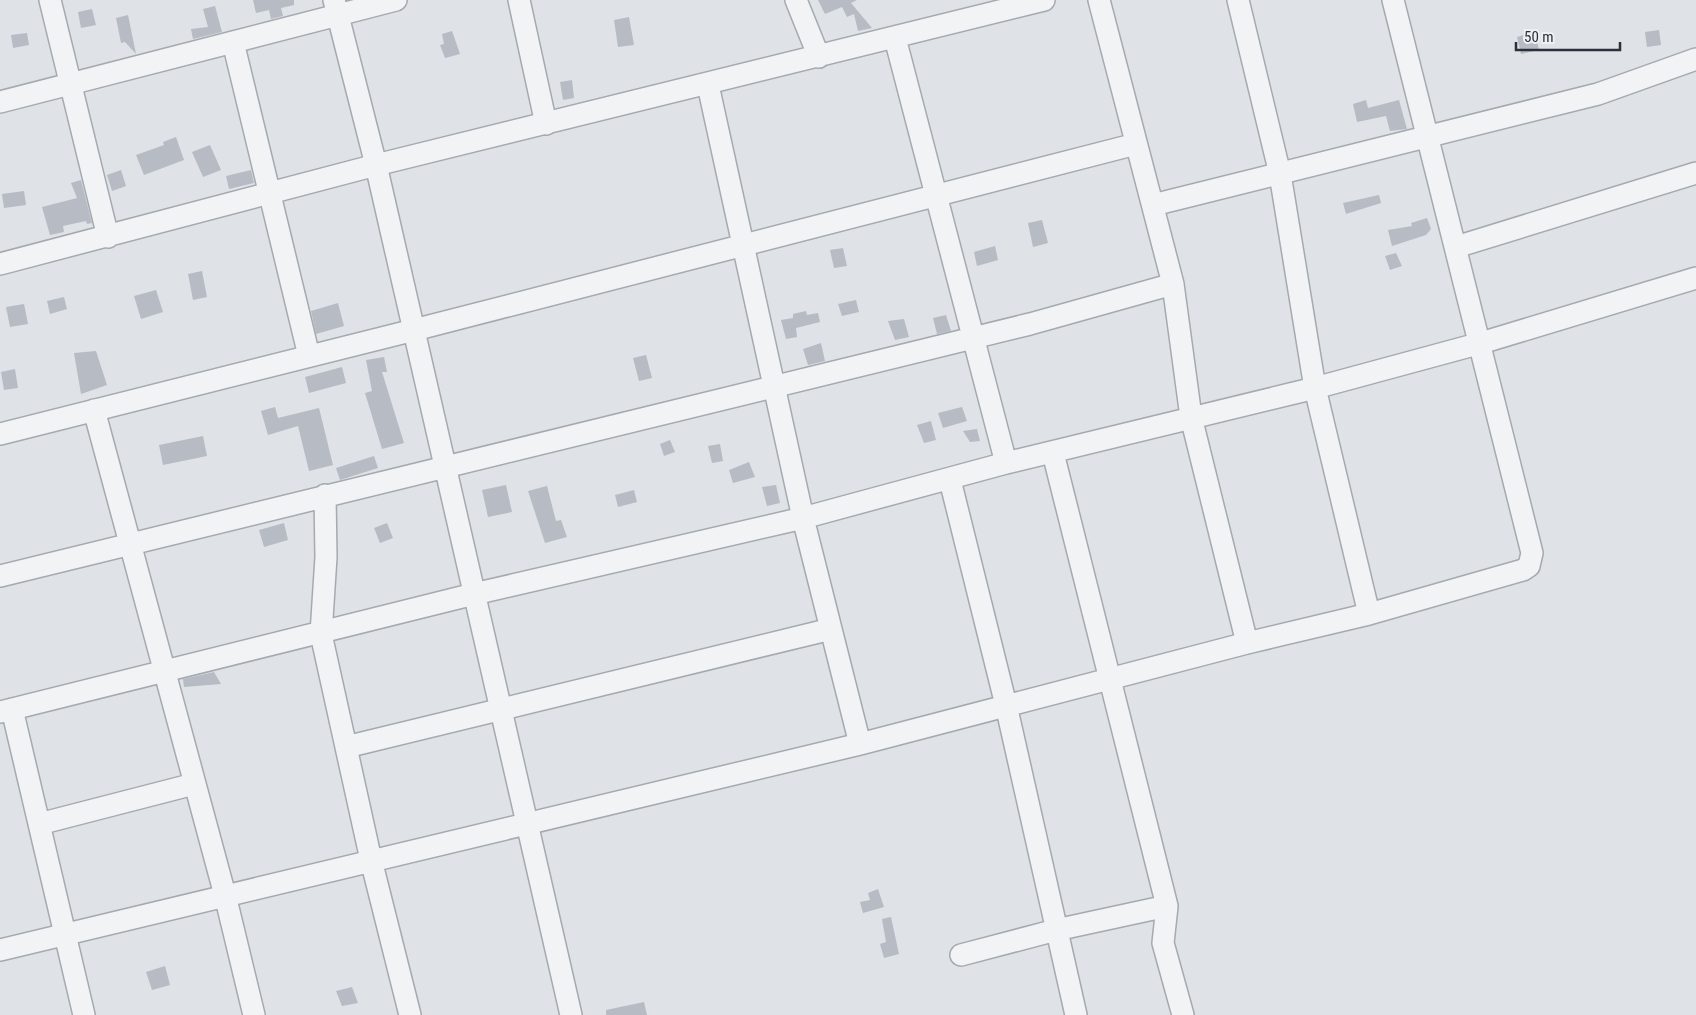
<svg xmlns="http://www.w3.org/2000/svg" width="1696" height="1015" viewBox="0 0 1696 1015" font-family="'Roboto Condensed',sans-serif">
	<rect width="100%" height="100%" fill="#dfe2e6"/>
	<path fill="#b7bbc3" d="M253 0H294V5L281 8 283 16 271 19 269 10 256 13Z
		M818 0H857L851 3 872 28 858 31 854 14 847 17 842 7 825 14Z
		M215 6 222 32 193 39 191 29 208 27 203 9Z
		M92 9 96 25 81 28 78 12Z
		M128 15 136 54 125 42 121 43 116 18Z
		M629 17 634 45 618 47 614 20Z
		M1659 30 1661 45 1647 47 1645 32Z
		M452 31 460 54 445 58 440 45 444 44 442 34Z
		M1535 32 1539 50 1521 54 1517 37Z
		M27 33 29 45 13 48 11 35Z
		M572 80 574 98 563 100 560 82Z
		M1366 100 1368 108 1399 100 1407 129 1390 131 1386 116 1357 122 1353 104Z
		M176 137 184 160 144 175 136 155 164 145 163 142Z
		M210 145 221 170 203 177 192 152Z
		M121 170 126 186 112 191 107 175Z
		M251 170 254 183 229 189 226 176Z
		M81 180 92 223 87 224 86 221 63 226 64 232 50 235 42 207 77 198 71 183Z
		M24 191 26 205 4 208 2 194Z
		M1379 195 1381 203 1346 214 1343 203Z
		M1427 218 1431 229 1426 235 1392 246 1388 230 1412 226 1411 223Z
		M1042 220 1048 243 1033 247 1028 223Z
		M995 246 998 260 977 266 974 252Z
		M843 248 847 266 834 268 830 250Z
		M1396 253 1402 266 1390 270 1385 256Z
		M202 271 207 297 193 300 188 274Z
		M156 290 163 312 141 319 134 296Z
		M64 297 67 309 50 314 47 301Z
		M856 300 859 312 842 316 838 304Z
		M338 303 344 326 316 334 311 311Z
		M24 304 28 324 10 327 6 307Z
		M806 311 807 315 818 313 820 322 796 328 797 337 786 339 781 320 793 318V314Z
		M946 315 951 331 937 334 933 318Z
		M904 319 909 337 895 340 888 321Z
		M821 343 825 361 808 365 803 349Z
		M96 351 107 385 81 394 74 353Z
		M646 355 652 378 639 381 633 358Z
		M384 357 387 372H382L404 443 382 449 365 393 372 391 366 360Z
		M342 367 346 383 309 393 305 377Z
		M15 369 18 388 4 390 1 372Z
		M275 407 278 418 319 408 333 465 309 471 298 426 268 435 261 411Z
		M962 407 967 421 943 428 938 413Z
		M931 421 936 440 924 443 917 425Z
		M977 429 980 441 970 442 963 431Z
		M203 436 207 456 163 465 159 445Z
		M670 440 675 452 664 456 660 444Z
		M720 444 723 461 712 463 708 446Z
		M374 456 378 468 340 480 336 468Z
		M749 462 755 477 733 483 729 470Z
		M506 485 512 512 488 517 482 490Z
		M776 485 780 503 767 506 762 487Z
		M547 486 556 521 561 520 567 537 545 543 528 491Z
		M634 490 637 502 618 507 615 495Z
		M284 523 288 540 264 547 259 530Z
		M387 523 393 538 380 543 374 528Z
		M214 672 221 684 184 687 183 679Z
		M878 889 884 907 863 913 860 902 870 900 868 893Z
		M891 917 899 954 884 958 880 944 886 942 882 919Z
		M165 966 170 985 152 990 146 972Z
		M352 987 358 1003 342 1006 336 991Z
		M644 1002 647 1015H606V1010Z"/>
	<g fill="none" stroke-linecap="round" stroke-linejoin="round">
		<g stroke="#a5a9b0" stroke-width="24">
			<path id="minor" d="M50 0 108 237
				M334 0 376 165 571 1015
				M519 0 546 124
				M796 0 819 57
				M1099 0 1173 284 1191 417 1247 643
				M1238 0 1280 174 1315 388 1369 614
				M895 38 1006 463
				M233 42 309 356
				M708 85 803 518 860 744
				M0 102 396 0
				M1153 205 1598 94 1696 59
				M1456 247 1696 173
				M0 264 376 165 1044 0
				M94 410 225 895 254 1015
				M0 434 414 330 1136 144
				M1053 453 1167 906 1163 943 1183 1015
				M950 480 1006 705 1076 1015
				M325 495 326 557 321 634 371 860 410 1015
				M0 576 1030 324 1173 284
				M12 709 84 1015
				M0 712 474 594 803 518 1006 463 1315 388 1481 343 1696 278
				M346 747 831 629
				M39 824 194 784
				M0 950 860 744 1247 643 1369 614 1523 570 1529 566 1532 553 1393 0
				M961 955 1056 930 1167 906"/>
		</g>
		<use href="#minor" stroke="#f1f3f5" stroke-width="21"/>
	</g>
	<path d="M1516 42v8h104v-8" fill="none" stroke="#2a303c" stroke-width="2.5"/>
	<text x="1524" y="42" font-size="15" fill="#2a303c" stroke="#eef1f4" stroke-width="4" paint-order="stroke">50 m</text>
</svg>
